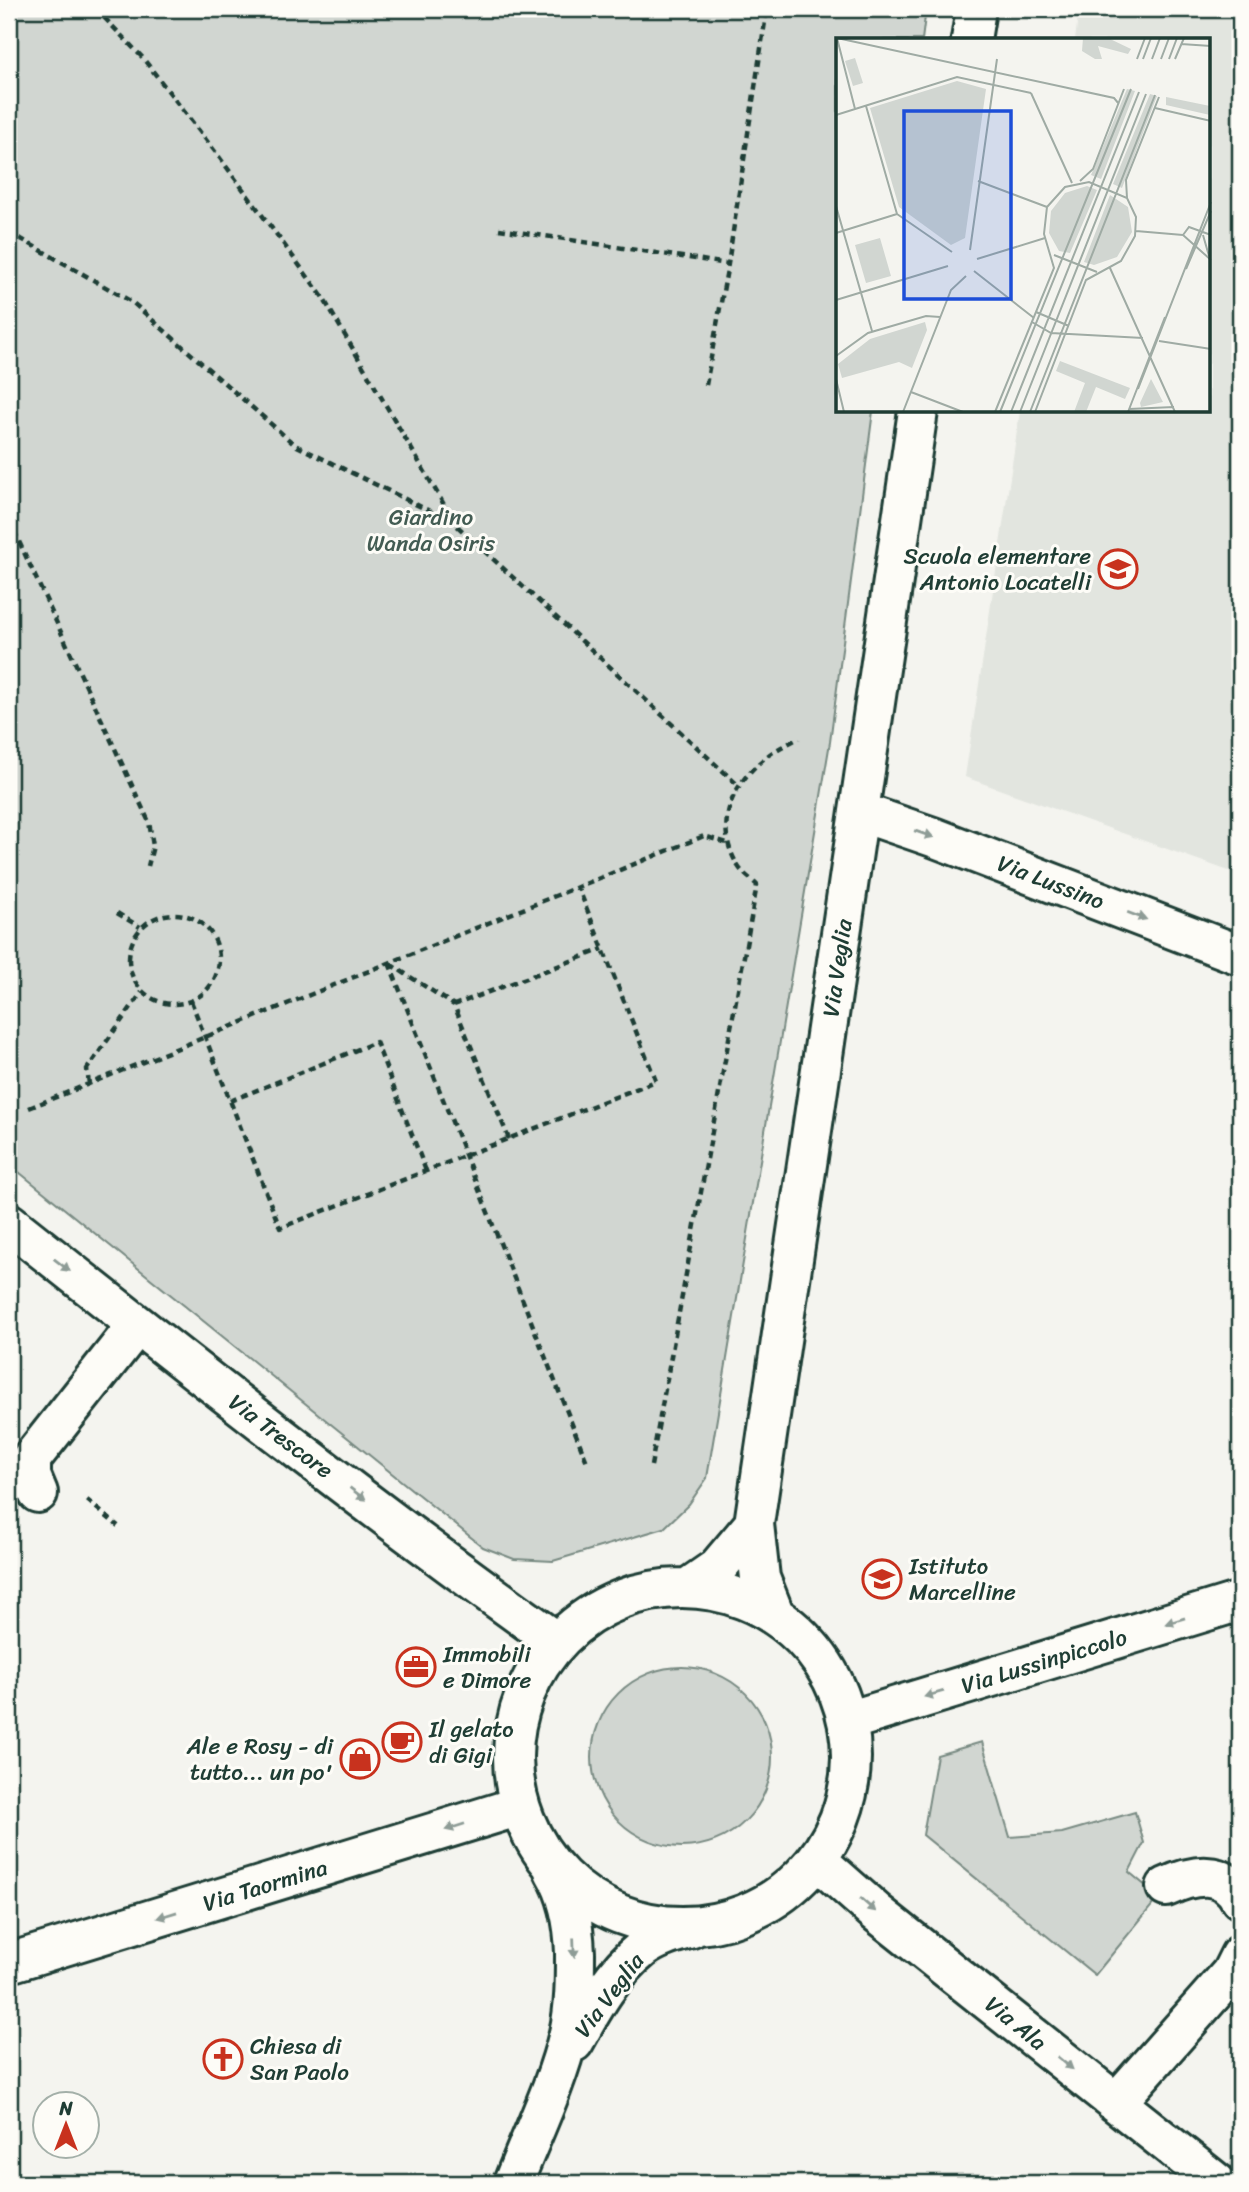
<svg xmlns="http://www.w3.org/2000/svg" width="1249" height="2192" viewBox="0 0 1249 2192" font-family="Sriracha,sans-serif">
	<rect width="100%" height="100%" fill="#f4f4ef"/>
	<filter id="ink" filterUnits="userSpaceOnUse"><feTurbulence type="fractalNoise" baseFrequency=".0143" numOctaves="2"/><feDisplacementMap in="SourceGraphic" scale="14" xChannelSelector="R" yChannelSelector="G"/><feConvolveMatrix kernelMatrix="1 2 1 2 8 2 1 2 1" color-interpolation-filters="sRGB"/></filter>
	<g filter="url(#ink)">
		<path fill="#e2e5df" d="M1079 9H1240V875L965 777 1020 411H1209V40H1075Z"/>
		<path fill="#d1d6d1" stroke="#788a82" stroke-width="2" d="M9 9H926L922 40H838V411H873L830 742 707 1478 689 1504 664 1528 553 1561 514 1559 483 1547 9 1164Z
			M592 1757a90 90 0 1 1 180 0a90 90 0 1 1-180 0Z
			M982 1742 1010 1837 1062 1833 1135 1812 1144 1843 1129 1872 1159 1897 1095 1975 923 1835 937 1755Z"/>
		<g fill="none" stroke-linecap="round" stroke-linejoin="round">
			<g stroke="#1f3d34" stroke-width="44">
				<path id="minor" d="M971 40 976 9
					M860 812 933 837 1240 955
					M9 1223C189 1366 370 1509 557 1642
					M38 1493 31 1476V1459L137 1325
					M688 1588 717 1568 754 1524
					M513 1757a169 169 0 1 1 338 0a169 169 0 1 1-338 0Z
					M775 1616 760 1578 754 1524 918 411
					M848 1721 1240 1601
					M817 1860 876 1912 1217 2183
					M1166 1887C1192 1875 1224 1868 1240 1899
					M9 1963 520 1806
					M574 2042C592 2010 612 1973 642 1949 656 1938 675 1933 692 1928
					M1116 2103 1231 1973 1240 1955
					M513 2183C532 2134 557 2084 569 2033 575 2007 575 1979 575 1953 574 1924 569 1896 554 1871"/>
			</g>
			<path stroke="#1f3d34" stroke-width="4.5" stroke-dasharray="7 5" stroke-linecap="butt" d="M96 9 142 57 217 154 322 296 453 520
				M499 229 728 264 767 9
				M9 232 132 302 295 445 454 523 738 785
				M706 385 728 264
				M9 520 149 822 153 846 148 866
				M117 913 140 927
				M129 959a45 45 0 1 1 90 0a45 45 0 1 1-90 0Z
				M389 963 587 1462
				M390 964 454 1005
				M191 1001 280 1228 656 1081 578 887
				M89 1084 87 1069 142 992
				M230 1101 376 1042 426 1171
				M29 1108 704 836 727 843
				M509 1139 454 1005 603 949
				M651 1466 757 885C751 879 742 873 738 866 713 825 731 785 766 757 776 749 788 744 799 738
				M87 1500 118 1526"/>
			<use href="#minor" stroke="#fdfcf7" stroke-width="38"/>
		</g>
		<defs><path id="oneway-solid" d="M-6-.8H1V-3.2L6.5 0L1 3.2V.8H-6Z" transform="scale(1.75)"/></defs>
		<g fill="#8e9c96">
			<use href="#oneway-solid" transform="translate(924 834) rotate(19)"/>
			<use href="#oneway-solid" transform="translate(1137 916) rotate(21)"/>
			<use href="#oneway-solid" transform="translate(62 1265) rotate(38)"/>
			<use href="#oneway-solid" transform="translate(358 1494) rotate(37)"/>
			<use href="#oneway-solid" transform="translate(1175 1621) rotate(163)"/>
			<use href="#oneway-solid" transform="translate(934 1694) rotate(164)"/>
			<use href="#oneway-solid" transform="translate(455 1827) rotate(162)"/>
			<use href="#oneway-solid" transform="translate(868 1905) rotate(41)"/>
			<use href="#oneway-solid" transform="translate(167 1915) rotate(163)"/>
			<use href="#oneway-solid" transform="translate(574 1948) rotate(88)"/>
			<use href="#oneway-solid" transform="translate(1065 2063) rotate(39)"/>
		</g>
	</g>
	<defs>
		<g id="school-ring" transform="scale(2.0125)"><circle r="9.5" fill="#fdfcf7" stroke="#c8321e" stroke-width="1.5"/><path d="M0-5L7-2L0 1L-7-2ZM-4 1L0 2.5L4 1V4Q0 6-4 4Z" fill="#c8321e"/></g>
		<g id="office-ring" transform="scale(2.0125)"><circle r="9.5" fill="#fdfcf7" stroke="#c8321e" stroke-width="1.5"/><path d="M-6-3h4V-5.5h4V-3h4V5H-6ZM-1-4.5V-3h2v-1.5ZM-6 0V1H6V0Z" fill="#c8321e"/></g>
		<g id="cafe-ring" transform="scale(2.0125)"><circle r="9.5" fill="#fdfcf7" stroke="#c8321e" stroke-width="1.5"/><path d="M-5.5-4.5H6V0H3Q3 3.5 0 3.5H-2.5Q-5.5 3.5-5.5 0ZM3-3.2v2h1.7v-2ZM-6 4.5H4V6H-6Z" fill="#c8321e"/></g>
		<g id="shop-ring" transform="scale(2.0125)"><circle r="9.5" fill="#fdfcf7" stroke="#c8321e" stroke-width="1.5"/><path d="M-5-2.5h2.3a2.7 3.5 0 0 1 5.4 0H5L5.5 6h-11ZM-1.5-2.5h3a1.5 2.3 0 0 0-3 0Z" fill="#c8321e"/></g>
		<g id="church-ring" transform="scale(2.0125)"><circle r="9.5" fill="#fdfcf7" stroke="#c8321e" stroke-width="1.5"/><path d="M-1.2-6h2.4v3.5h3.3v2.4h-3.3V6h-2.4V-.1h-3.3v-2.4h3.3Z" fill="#c8321e"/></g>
	</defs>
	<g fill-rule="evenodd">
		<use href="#school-ring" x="1118" y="569"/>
		<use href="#school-ring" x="882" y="1579"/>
		<use href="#office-ring" x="416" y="1667"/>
		<use href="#cafe-ring" x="402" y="1742"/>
		<use href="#shop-ring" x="360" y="1759"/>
		<use href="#church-ring" x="223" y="2059"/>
	</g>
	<g text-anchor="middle" stroke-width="6" stroke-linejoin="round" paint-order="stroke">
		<g font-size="23" fill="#435c53" stroke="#fdfcf7">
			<text x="431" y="525">Giardino<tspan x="431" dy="26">Wanda Osiris</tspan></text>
		</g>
		<g font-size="23" fill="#1f3d34" stroke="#fdfcf7" text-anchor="start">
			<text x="1091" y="564" text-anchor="end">Scuola elementare<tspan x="1091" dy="26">Antonio Locatelli</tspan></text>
			<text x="909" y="1574">Istituto<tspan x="909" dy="26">Marcelline</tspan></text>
			<text x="443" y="1662">Immobili<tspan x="443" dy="26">e Dimore</tspan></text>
			<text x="429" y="1737">Il gelato<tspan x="429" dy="26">di Gigi</tspan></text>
			<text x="333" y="1754" text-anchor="end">Ale e Rosy - di<tspan x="333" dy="26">tutto... un po'</tspan></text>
			<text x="250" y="2054">Chiesa di<tspan x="250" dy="26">San Paolo</tspan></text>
		</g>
		<g font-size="23" fill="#1f3d34" stroke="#fdfcf7">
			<text transform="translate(1051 882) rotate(21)" y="8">Via Lussino</text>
			<text transform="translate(837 968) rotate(-82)" y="8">Via Veglia</text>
			<text transform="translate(281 1436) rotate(37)" y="8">Via Trescore</text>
			<text transform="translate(1044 1661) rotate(-17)" y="8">Via Lussinpiccolo</text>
			<text transform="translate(265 1885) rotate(-17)" y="8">Via Taormina</text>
			<text transform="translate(609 1995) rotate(-53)" y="8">Via Veglia</text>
			<text transform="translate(1016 2023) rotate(39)" y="8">Via Ala</text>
		</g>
	</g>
	<g transform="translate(836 38)">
		<rect width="374" height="374" fill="#f4f4ef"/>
		<path d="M247 0H272L295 11 292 16 262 8 266 21H259L246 13ZM19 20 27 45 17 48 9 23ZM121 43 150 51 129 200 115 207 63 169 34 70ZM291 51 299 53 265 141 255 137ZM314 56 321 58 286 150 277 146ZM330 59 374 68V77L330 67ZM251 148 261 152 234 215 223 213 213 195 215 173 229 155ZM274 157 292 169 296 194 281 219 258 227 248 224ZM44 200 55 238 30 245 19 207ZM89 284 91 292 76 330 63 324 6 340 2 326 34 301ZM224 323 294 350 289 361 260 349 250 374H238L249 345 220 333ZM315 341 327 364 305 369 304 365Z" fill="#d1d6d1"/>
		<path fill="none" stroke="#9faba4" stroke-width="2" d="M1 0 278 60 283 66M1 0 19 71M345 6 375 8M301 21 309 0M307 21 315 0M316 21 324 0M325 21 333 0M333 21 341 0M339 21 348 0M195 55 236 145M30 68 61 176M319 70 375 83M0 77 121 39 195 55M142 143 211 169M244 143 257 131 288 51M291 160 290 142 323 59M0 168 36 293M61 176 116 214M300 193 347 197M0 195 61 176M347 197 375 222M347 197 353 189 375 197M367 197 373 218M134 212 161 21M218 217 261 234M141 221 209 200M274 230 339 374M350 231 375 173M138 233 198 280M0 262 112 228M200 274 233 288M196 284 215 295 307 300M323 303 375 311M0 318 32 295 90 278 104 279M0 341 8 374M302 351 375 164M75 354 127 374M293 371 338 369M67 374 115 252 130 238M159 374 218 230 208 196 211 169 229 149 253 144 291 160 300 179 299 198 285 223 250 242 199 374M164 374 295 51M175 374 303 54M184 374 310 56M194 374 319 57M292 374 329 279"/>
		<path fill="#1d4ed8" fill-opacity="0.15" stroke="#1d4ed8" stroke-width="3.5" d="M68 73H175V261H68Z"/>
		<rect width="374" height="374" fill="none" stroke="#1f3d34" stroke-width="3.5"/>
	</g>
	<rect width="1249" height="2192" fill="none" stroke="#fdfcf7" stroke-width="35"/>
	<rect x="18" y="18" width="1214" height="2157" fill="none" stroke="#1f3d34" stroke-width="2.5" filter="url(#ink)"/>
	<g transform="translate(66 2125)"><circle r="33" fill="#fdfcf7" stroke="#a4b0a9" stroke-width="2"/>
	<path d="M0-5L12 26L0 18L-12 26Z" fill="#c8321e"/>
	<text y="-10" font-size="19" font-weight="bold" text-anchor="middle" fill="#1f3d34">N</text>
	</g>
</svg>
